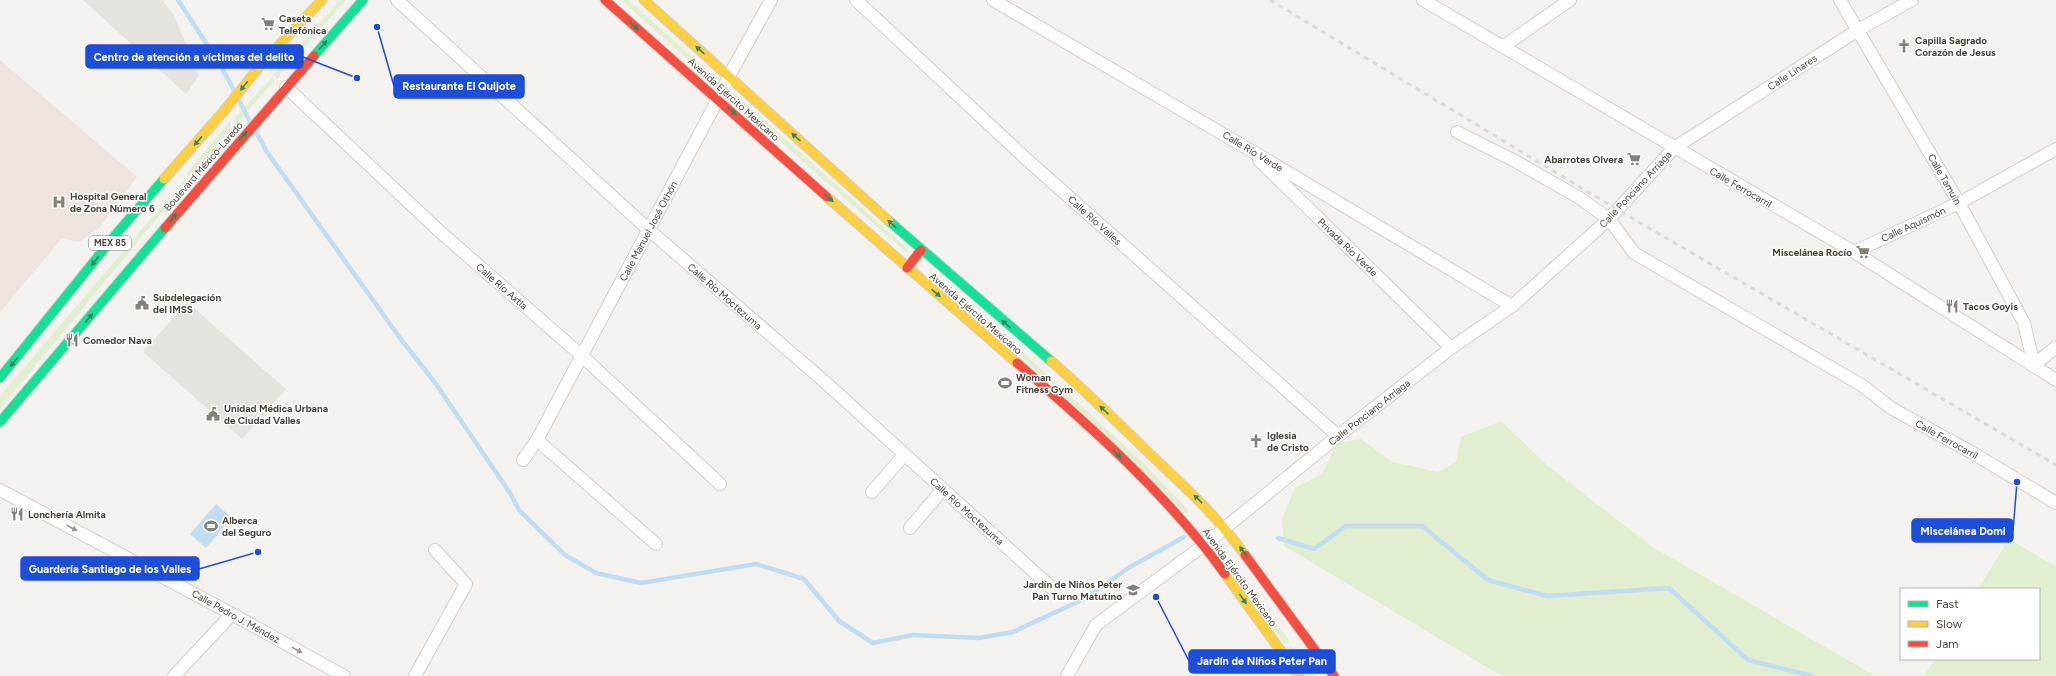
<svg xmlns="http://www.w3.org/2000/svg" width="2056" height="676" viewBox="0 0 2056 676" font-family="Figtree,sans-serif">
	<rect width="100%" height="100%" fill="#f4f2ee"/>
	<path fill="#eee3df" d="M0 60 137 177 100 227 80 242 62 238 0 312Z"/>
	<path fill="#e1eecf" d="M340 0H346L277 78 273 75Z
		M621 0H628L713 75 710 79Z
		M272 77 275 80 236 124 235 118Z
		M733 92 909 250 907 253 730 97Z
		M230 121 231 128 192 175 189 176 187 173Z
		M184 180 187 182 0 409V396Z
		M955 290 1141 461 1188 510 1186 514 1131 458 952 293Z
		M1501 421 1549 467 1651 546 1875 676H1502L1284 546 1282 519 1295 488 1322 474 1337 443 1361 439 1392 462 1438 472 1456 462 1461 437Z
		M2009 539 2056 567V676H1924L1935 659H2039V589H1978Z
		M1240 584 1257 599 1289 640 1288 644H1285Z
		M1292 646 1294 648 1316 676H1307L1289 648Z"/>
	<path fill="#e6e3df" d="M83 0H162L174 15 199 76 186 94Z
		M187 302 286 389 242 439 143 352Z"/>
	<path fill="#c0ddf1" d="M216 504 232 518 206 548 190 534Z"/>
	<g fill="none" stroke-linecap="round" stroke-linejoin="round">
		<path stroke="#c0ddf1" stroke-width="4.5" d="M178 0 219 63 234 90
			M239 100 250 122
			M255 130 267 152 400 338 436 384 510 493 519 510 565 555 596 573 641 583 756 564 804 579 839 621 873 643 913 635 979 638 1013 632 1084 599 1130 567 1184 537
			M1278 538 1314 549 1346 526H1422L1488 580 1547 596 1669 588 1748 660 1812 676"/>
		<g stroke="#d2d0cb" stroke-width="14">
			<path id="street" d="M397 0 649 230 825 382 1054 590
				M856 0 1024 157 1338 436
				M993 0 1245 147 1512 306
				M1423 0 1854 252 2056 380
				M1840 0 1959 203 2024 323 2034 365 2056 347
				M1504 46 1570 0
				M286 87 437 229 582 356 720 484
				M1457 132 1515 161 1578 197 1609 219 1634 253 1863 386 1891 408 1971 452 2056 503
				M1259 160 1451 348
				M1854 252 1959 203 2056 149
				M537 440 656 544
				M523 460 537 440 718 99 729 76 771 0
				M0 490 232 614 344 676
				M872 492 905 454
				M910 528 943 489
				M174 676 232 614
				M415 676 466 584 435 550
				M1067 676 1096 625 1204 545 1338 436 1451 348 1512 306 1609 219 1674 148 1858 30 1912 0"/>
		</g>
		<g stroke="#d3cfc5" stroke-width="11">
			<path id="fast" d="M314 56 363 0
				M889 221 1051 361
				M0 378 117 233 164 179
				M0 422 165 228"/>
		</g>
		<g stroke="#d3cfc5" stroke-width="11">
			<path id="slow" d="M644 0 889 221
				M164 179 224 111 264 61 322 0
				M827 197 1017 363
				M1051 361C1086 391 1118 423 1151 455 1185 487 1218 517 1245 555
				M1225 574 1299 676"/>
		</g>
		<g stroke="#d3cfc5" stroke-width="11">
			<path id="jam" d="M605 0 827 197
				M165 228 314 56
				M907 268 921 250
				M1017 363C1092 428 1167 494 1225 574
				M1245 555 1334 676"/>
		</g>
		<use href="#street" stroke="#fdfdfc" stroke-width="12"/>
		<use href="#fast" stroke="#16e098" stroke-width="9"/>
		<use href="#slow" stroke="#ffcf43" stroke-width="9"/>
		<use href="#jam" stroke="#f24e42" stroke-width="9"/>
		<path stroke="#dbdbda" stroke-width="3" stroke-dasharray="5 5" stroke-linecap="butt" d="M1270 0 1618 210 2056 465"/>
	</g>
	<defs><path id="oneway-solid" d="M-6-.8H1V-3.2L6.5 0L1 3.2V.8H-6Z"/></defs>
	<g fill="#36825f">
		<use href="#oneway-solid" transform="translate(634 26) rotate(41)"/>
		<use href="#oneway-solid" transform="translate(323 45) rotate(-49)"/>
		<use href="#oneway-solid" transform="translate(700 50) rotate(-138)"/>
		<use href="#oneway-solid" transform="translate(244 86) rotate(129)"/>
		<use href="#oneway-solid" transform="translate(732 111) rotate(42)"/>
		<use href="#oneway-solid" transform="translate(243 136) rotate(-49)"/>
		<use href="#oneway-solid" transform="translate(796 137) rotate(-138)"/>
		<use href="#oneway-solid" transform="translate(198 141) rotate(131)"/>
		<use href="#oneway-solid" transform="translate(829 198) rotate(42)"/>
		<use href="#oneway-solid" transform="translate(173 218) rotate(-50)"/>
		<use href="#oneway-solid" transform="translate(892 224) rotate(-138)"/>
		<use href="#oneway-solid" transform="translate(95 261) rotate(128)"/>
		<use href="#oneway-solid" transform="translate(936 293) rotate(41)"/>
		<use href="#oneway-solid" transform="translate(89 318) rotate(-50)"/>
		<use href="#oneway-solid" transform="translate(1006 324) rotate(-139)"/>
		<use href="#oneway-solid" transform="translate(14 362) rotate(131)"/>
		<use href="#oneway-solid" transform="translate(1104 410) rotate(-137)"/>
		<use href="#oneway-solid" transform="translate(1117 454) rotate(43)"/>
		<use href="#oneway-solid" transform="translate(1198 499) rotate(-135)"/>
		<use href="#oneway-solid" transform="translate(1243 551) rotate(-127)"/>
		<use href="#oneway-solid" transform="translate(1243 599) rotate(54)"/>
	</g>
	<g fill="#9b9791">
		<use href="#oneway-solid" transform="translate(72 528) rotate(28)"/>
		<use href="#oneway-solid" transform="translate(297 650) rotate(29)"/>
	</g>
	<defs>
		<g id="supermarket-bare" transform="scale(1.08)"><path d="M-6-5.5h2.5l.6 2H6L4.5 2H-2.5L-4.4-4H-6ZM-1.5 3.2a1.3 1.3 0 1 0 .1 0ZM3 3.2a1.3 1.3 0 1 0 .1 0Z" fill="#868178" stroke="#fff" stroke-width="2.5" paint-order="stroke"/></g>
		<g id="church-bare" transform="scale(1.08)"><path d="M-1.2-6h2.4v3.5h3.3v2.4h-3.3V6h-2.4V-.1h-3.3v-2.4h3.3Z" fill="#868178" stroke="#fff" stroke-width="2.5" paint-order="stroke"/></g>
		<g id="hospital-bare" transform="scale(1.08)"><path d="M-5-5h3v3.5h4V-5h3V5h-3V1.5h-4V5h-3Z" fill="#868178" stroke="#fff" stroke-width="2.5" paint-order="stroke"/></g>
		<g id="civic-bare" transform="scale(1.08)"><path d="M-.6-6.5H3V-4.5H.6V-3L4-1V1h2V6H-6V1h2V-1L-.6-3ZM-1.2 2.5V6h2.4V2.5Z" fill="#868178" stroke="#fff" stroke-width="2.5" paint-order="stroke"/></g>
		<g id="restaurant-bare" transform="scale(1.08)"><path d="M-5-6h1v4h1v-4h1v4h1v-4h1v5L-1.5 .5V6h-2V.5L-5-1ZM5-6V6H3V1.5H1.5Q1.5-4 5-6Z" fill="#868178" stroke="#fff" stroke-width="2.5" paint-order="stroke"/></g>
		<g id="stadium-bare" transform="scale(1.08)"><path d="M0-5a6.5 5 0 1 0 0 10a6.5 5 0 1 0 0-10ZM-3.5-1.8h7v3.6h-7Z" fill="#868178" stroke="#fff" stroke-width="2.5" paint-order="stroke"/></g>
		<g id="school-bare" transform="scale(1.08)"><path d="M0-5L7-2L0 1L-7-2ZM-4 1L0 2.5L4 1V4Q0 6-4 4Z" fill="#868178" stroke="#fff" stroke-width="2.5" paint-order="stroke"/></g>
	</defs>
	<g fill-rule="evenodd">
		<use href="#supermarket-bare" x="268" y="24"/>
		<use href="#church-bare" x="1904" y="46"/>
		<use href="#supermarket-bare" x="1634" y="159"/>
		<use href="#hospital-bare" x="59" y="202"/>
		<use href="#supermarket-bare" x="1863" y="252"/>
		<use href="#civic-bare" x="142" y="303"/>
		<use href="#restaurant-bare" x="1952" y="306"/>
		<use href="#restaurant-bare" x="72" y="340"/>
		<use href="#stadium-bare" x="1005" y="383"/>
		<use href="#civic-bare" x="213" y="414"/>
		<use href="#church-bare" x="1256" y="441"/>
		<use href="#restaurant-bare" x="17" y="514"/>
		<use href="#stadium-bare" x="211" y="526"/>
		<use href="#school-bare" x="1133" y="590"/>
	</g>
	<g text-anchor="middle" stroke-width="3" stroke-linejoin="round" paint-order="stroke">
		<rect fill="#fff" stroke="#817c74" stroke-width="1" x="89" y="236" width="42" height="14" rx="3"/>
		<g font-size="9" font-weight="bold" fill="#4b4439">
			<text x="110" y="246">MEX 85</text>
		</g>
		<g font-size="10" font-weight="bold" fill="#4b4439" stroke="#fff" text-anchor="start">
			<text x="279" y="22">Caseta<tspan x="279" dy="12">Telefónica</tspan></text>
			<text x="1915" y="44">Capilla Sagrado<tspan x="1915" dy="12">Corazón de Jesus</tspan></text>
			<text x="1623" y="163" text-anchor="end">Abarrotes Olvera</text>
			<text x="70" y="200">Hospital General<tspan x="70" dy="12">de Zona Número 6</tspan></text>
			<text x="1852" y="256" text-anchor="end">Miscelánea Rocío</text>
			<text x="153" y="301">Subdelegación<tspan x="153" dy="12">del IMSS</tspan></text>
			<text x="1963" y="310">Tacos Goyis</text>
			<text x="83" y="344">Comedor Nava</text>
			<text x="1016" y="381">Woman<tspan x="1016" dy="12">Fitness Gym</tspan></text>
			<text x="224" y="412">Unidad Médica Urbana<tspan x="224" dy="12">de Ciudad Valles</tspan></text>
			<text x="1267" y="439">Iglesia<tspan x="1267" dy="12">de Cristo</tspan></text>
			<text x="28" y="518">Lonchería Almita</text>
			<text x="222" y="524">Alberca<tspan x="222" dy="12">del Seguro</tspan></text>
			<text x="1122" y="588" text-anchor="end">Jardín de Niños Peter<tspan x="1122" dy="12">Pan Turno Matutino</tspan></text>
		</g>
		<g font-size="10" fill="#4b4439" stroke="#fff">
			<text transform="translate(1792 72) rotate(-33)" y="4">Calle Linares</text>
			<text transform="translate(734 99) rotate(42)" y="4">Avenida Ejército Mexicano</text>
			<text transform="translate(1253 151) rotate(31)" y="4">Calle Río Verde</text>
			<text transform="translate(203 166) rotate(-49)" y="4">Boulevard México-Laredo</text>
			<text transform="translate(1945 179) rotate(60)" y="4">Calle Tamuín</text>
			<text transform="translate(1741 187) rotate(30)" y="4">Calle Ferrocarril</text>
			<text transform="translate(1635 189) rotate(-47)" y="4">Calle Ponciano Arriaga</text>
			<text transform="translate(1095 220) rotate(42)" y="4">Calle Río Valles</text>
			<text transform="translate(1913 224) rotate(-25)" y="4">Calle Aquismón</text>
			<text transform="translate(648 231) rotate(-62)" y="4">Calle Manuel José Othón</text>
			<text transform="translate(1348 247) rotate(44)" y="4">Privada Río Verde</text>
			<text transform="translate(502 286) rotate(41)" y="4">Calle Río Axtla</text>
			<text transform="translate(725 296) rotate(41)" y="4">Calle Río Moctezuma</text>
			<text transform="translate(976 313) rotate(41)" y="4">Avenida Ejército Mexicano</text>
			<text transform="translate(1369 412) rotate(-38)" y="4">Calle Ponciano Arriaga</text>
			<text transform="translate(1947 439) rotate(29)" y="4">Calle Ferrocarril</text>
			<text transform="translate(967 511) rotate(42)" y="4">Calle Río Moctezuma</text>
			<text transform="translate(1240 577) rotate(54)" y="4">Avenida Ejército Mexicano</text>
			<text transform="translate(236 616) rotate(29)" y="4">Calle Pedro J. Méndez</text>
		</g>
	</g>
	<path fill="none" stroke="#1d4ed8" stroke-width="1.5" d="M357 78L303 57M377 27L394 86M2017 482L2013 531M258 552L199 569M1156 597L1189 661"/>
	<g fill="#1d4ed8" stroke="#fff" stroke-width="1.5">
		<circle cx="357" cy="78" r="4"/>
		<circle cx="377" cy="27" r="4"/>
		<circle cx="2017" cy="482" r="4"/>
		<circle cx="258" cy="552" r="4"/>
		<circle cx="1156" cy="597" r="4"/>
	</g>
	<g fill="#1d4ed8" stroke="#1d4ed8" stroke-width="1.5">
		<rect x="86" y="45" width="217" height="23" rx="4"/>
		<rect x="394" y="75" width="130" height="23" rx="4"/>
		<rect x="1912" y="519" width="101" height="23" rx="4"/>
		<rect x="21" y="557" width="178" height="23" rx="4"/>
		<rect x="1189" y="650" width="146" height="23" rx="4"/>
	</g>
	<g font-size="11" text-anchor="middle" font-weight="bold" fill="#fff">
		<text x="194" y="61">Centro de atención a víctimas del delito</text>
		<text x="459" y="90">Restaurante El Quijote</text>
		<text x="1963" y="535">Miscelánea Domi</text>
		<text x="110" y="573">Guardería Santiago de los Valles</text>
		<text x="1262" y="665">Jardín de Niños Peter Pan</text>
	</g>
	<rect x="1900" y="588" width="140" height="72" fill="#ffffff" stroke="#b7b4b0"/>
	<rect x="1908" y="601" width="20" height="6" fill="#16e098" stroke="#b7b4b0"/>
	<text x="1936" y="608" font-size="12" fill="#4b4439">Fast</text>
	<rect x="1908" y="621" width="20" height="6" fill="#ffcf43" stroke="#b7b4b0"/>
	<text x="1936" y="628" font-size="12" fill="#4b4439">Slow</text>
	<rect x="1908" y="641" width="20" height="6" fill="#f24e42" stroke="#b7b4b0"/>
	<text x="1936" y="648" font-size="12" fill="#4b4439">Jam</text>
</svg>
